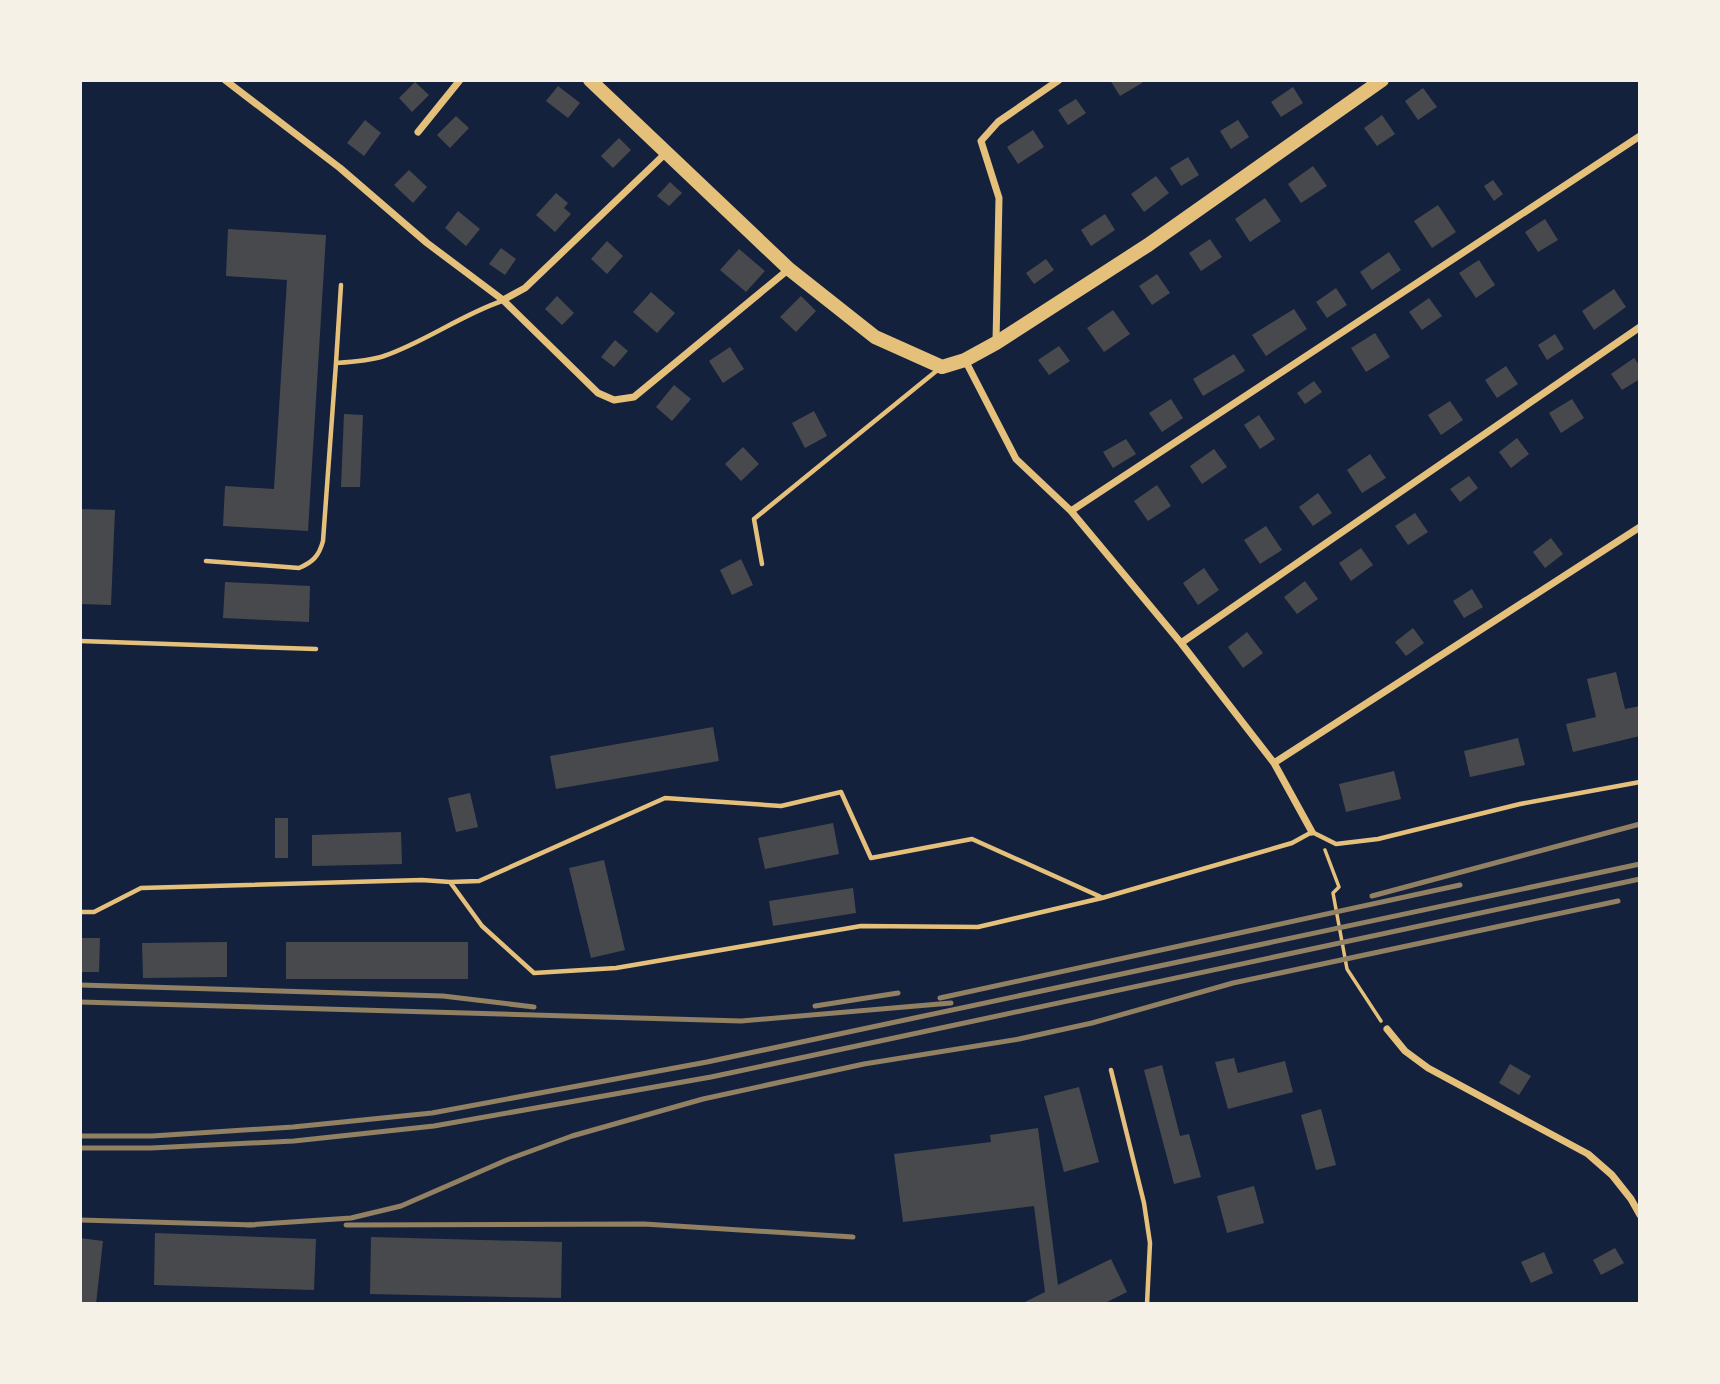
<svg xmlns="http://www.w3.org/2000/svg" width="1720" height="1384" viewBox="0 0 1720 1384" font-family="'Libre Baskerville',serif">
	<rect width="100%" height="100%" fill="#14213d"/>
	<path fill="#48494c" d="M1110 80H1141L1142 83 1120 96Z
		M415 82 429 95 412 112 399 98Z
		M558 86 580 103 568 118 546 101Z
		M1293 87 1303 103 1281 117 1271 102Z
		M1423 88 1437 107 1418 120 1405 101Z
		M1076 99 1086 113 1068 125 1058 110Z
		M1382 115 1395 134 1377 146 1364 128Z
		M456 116 469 128 450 148 437 135Z
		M365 120 381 133 364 156 347 143Z
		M1238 120 1249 137 1231 149 1220 131Z
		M1033 130 1044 147 1018 164 1007 147Z
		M619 138 631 150 613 168 601 156Z
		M1188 157 1199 175 1181 186 1170 168Z
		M1313 166 1327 186 1301 203 1288 184Z
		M409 170 427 187 413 203 394 185Z
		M1156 176 1169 193 1144 212 1131 194Z
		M1493 180 1503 194 1494 201 1484 186Z
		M670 182 682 193 669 206 657 196Z
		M556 193 568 203 564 208 571 214 555 232 536 215Z
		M1265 198 1281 221 1250 242 1235 219Z
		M1438 205 1456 232 1432 248 1414 221Z
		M458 211 480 229 466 246 445 228Z
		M1105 214 1115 230 1091 246 1081 230Z
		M1545 219 1558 240 1538 252 1525 232Z
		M228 229 326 235 308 531 223 526 225 486 274 489 287 280 226 276Z
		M1210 239 1222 257 1201 271 1189 253Z
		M607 241 623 256 607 274 591 259Z
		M501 248 516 259 505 275 489 264Z
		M739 249 765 271 746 292 720 270Z
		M1389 252 1401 270 1372 290 1360 272Z
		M1046 259 1054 270 1034 284 1026 273Z
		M1479 260 1495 285 1476 298 1459 273Z
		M1157 274 1170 293 1152 305 1139 286Z
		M1336 288 1347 305 1327 318 1316 302Z
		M1614 289 1626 307 1594 330 1582 311Z
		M651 292 675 313 657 333 633 312Z
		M557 296 574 313 562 325 545 309Z
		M801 296 816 311 796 332 780 317Z
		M1429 298 1442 316 1422 330 1409 312Z
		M1294 309 1307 329 1266 356 1252 335Z
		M1113 310 1130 334 1104 352 1087 328Z
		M1375 333 1390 357 1366 372 1351 348Z
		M1555 334 1564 349 1547 360 1538 345Z
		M615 340 628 351 614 367 601 357Z
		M1059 346 1070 361 1049 375 1038 360Z
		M730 347 744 369 723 383 709 361Z
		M1234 354 1245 371 1203 396 1193 379Z
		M1634 358 1640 366V379L1622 390 1611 374Z
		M1506 366 1518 384 1497 398 1485 380Z
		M1314 381 1322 392 1305 404 1297 393Z
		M674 385 691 399 672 421 656 407Z
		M1171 399 1183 418 1162 432 1149 413Z
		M1572 399 1584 418 1561 433 1549 413Z
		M1450 401 1463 420 1441 435 1428 415Z
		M814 411 827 436 805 448 792 423Z
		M344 414 363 415 360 487H341Z
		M1259 415 1275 439 1260 449 1244 425Z
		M1517 438 1529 454 1511 468 1499 452Z
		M1126 439 1136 454 1113 468 1103 452Z
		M743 447 759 464 741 481 725 464Z
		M1214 449 1227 467 1202 484 1190 466Z
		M1370 454 1386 478 1362 493 1347 470Z
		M1469 476 1478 488 1460 502 1450 489Z
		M1157 485 1171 506 1148 521 1134 501Z
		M1318 493 1332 513 1313 526 1299 507Z
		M80 509 115 510 111 605 80 604Z
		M1415 513 1428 532 1408 545 1395 526Z
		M1266 526 1282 550 1260 564 1244 540Z
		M1551 538 1563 554 1545 568 1533 552Z
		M1361 548 1373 565 1351 581 1339 563Z
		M741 559 753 585 732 595 720 570Z
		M1204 568 1219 590 1198 605 1183 583Z
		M1305 581 1318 599 1297 614 1284 597Z
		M225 582 310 586 309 622 223 618Z
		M1472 589 1483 607 1464 618 1453 601Z
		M1413 628 1424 643 1406 656 1395 642Z
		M1247 632 1263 653 1243 668 1228 647Z
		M1616 672 1625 709 1640 706V736L1573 752 1566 724 1596 717 1587 679Z
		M713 727 719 761 556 789 550 756Z
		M1518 738 1525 765 1470 777 1464 751Z
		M1394 771 1401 799 1346 812 1339 784Z
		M470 793 478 827 456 832 448 798Z
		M275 818H288V858H275Z
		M833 823 839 854 765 869 758 838Z
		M401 832 402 864 312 866V835Z
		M604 860 625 950 591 958 569 868Z
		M853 888 856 913 773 926 769 901Z
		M80 938H100L99 972H80Z
		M227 942V977L143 978 142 943Z
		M286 942H468V979H286Z
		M1234 1058 1238 1073 1285 1061 1293 1092 1228 1109 1215 1062Z
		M1510 1064 1531 1076 1519 1095 1499 1083Z
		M1162 1065 1180 1136 1189 1134 1201 1177 1174 1184 1144 1070Z
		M1079 1087 1099 1162 1064 1172 1044 1096Z
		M1321 1109 1336 1165 1316 1170 1301 1115Z
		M1038 1128 1058 1285 1111 1259 1127 1292 1103 1304H1021L1045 1292 1034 1206 903 1222 894 1154 991 1142 990 1135Z
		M1254 1186 1264 1223 1227 1233 1217 1196Z
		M155 1233 316 1239 314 1290 154 1285Z
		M371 1237 562 1242 561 1298 370 1294Z
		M80 1238 103 1241 96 1304H80Z
		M1615 1248 1624 1263 1601 1275 1593 1260Z
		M1544 1252 1553 1273 1531 1283 1521 1262Z"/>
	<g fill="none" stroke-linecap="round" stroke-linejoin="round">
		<path stroke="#e5c07b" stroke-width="3.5" d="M1325 850 1339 887 1333 893 1347 969 1381 1021"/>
		<path stroke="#e5c07b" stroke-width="4.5" d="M336 363 341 285
			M206 561 299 568C313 562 319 556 323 541L336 363C352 362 369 361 384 356 425 342 461 315 502 301
			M762 564 754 519 940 368
			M80 641 316 649
			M450 882 479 881 665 798 781 806 841 792 871 858 972 839 1101 897
			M80 912H94L141 888 422 880 450 882 482 926 534 973 616 968 861 926 978 927 1102 898 1292 843 1312 832 1336 844 1378 839 1520 804 1640 782
			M1111 1070 1144 1203 1150 1243 1147 1304"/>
		<path stroke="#e5c07b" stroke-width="7" d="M225 80 340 168 427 243 503 300 598 393 614 400 634 397 789 269
			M418 132 460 80
			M503 300 525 288 667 152
			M996 342 999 198 981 141 998 122 1059 80
			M965 360 1016 459 1071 511 1181 643 1274 763 1312 832
			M1071 511 1640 136
			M1181 643 1640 327
			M1274 763 1640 527
			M1387 1029 1405 1051 1428 1068 1588 1154 1612 1175 1631 1199 1640 1215"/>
		<path stroke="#e5c07b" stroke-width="14" d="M590 80 789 269 875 337 942 367 965 360 996 343 1148 245 1382 80"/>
		<path stroke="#918062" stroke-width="5" d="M1372 896 1640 824
			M80 985 443 996 534 1007
			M940 998 1460 885
			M80 1002 741 1021 951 1003
			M815 1006 898 993
			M80 1136H152L293 1127 432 1113 707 1062 1640 864
			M80 1148H151L294 1141 434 1126 711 1077 1640 879
			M80 1220 255 1225
			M247 1225 351 1218 401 1206 509 1159 572 1136 703 1099 864 1064 1019 1039 1092 1023 1233 983 1618 901
			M346 1225 644 1224 853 1237"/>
	</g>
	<rect width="1720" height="1384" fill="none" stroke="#f6f1e7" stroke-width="164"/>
</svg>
